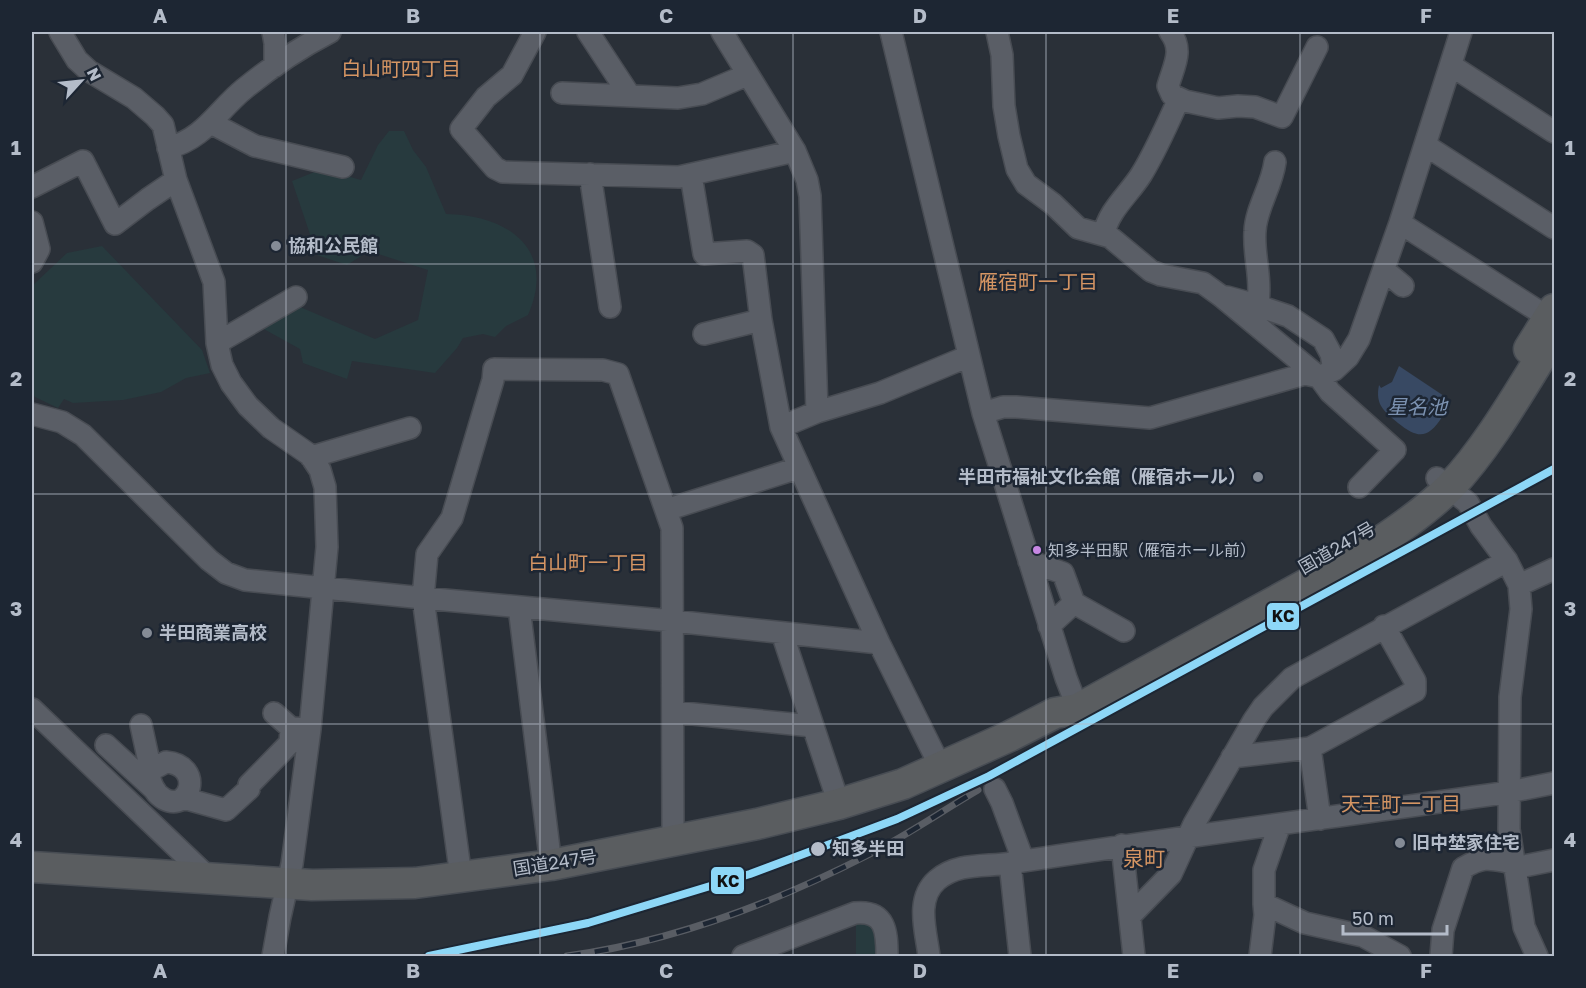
<svg xmlns="http://www.w3.org/2000/svg" width="1586" height="988" viewBox="0 0 1586 988" font-family="'Golos Text','Noto Sans JP',sans-serif">
	<rect width="100%" height="100%" fill="#2a3038"/>
	<path fill="#273a3e" d="M389 131H404L413 150 426 167 446 214C508 215 557 249 528 315L506 326 495 337 483 334 463 338 457 348 435 373 352 361 347 379 303 363 300 349 262 328 300 307 375 339 418 320 428 270 369 251 347 265 317 255 292 181 322 169 361 180 378 145Z
		M102 246 202 350 210 373 186 378 161 392 123 400 73 403 64 399 58 408 35 397 32 393V286L67 253Z
		M856 919 873 921 882 956H856Z"/>
	<path fill="#384963" d="M1399 366 1444 396C1449 404 1447 409 1442 417 1428 439 1418 439 1398 423 1384 411 1375 405 1379 385L1381 388 1392 382Z"/>
	<g fill="none" stroke-linecap="round" stroke-linejoin="round">
		<g stroke="#484c53" stroke-width="24">
			<path id="minor" d="M60 32 77 60 89 71 134 98 155 116 163 125 176 180 214 282 217 343 222 365 231 383 248 406 271 428 310 455 320 470 325 487 327 547 310 729 292 864 280 917 273 956
				M273 32 275 43V66
				M535 32 512 75 486 97 461 129 495 168 503 172 679 177 795 151
				M588 32 630 96
				M722 32 795 151 807 180 810 196 817 412
				M891 32 983 413 1066 678 1078 709
				M997 32 1002 55 1004 106 1009 136 1017 169 1026 184 1053 204 1078 228 1110 237 1151 271 1161 275 1203 283 1221 296 1319 377 1330 392 1395 450 1359 487
				M1170 32C1184 50 1174 65 1168 86L1172 95 1185 101 1218 108 1238 106 1255 107 1282 117 1317 47
				M1452 66 1554 132
				M562 93 678 98 702 94 747 75
				M211 123 255 146 343 167
				M1425 145 1554 228
				M168 148C204 139 217 111 244 89 271 67 299 48 330 32
				M590 174 610 307
				M691 175 704 254 747 251 753 255 761 320 781 427 879 643 941 768
				M32 187 83 161 115 224 148 199 176 180
				M32 222 39 249 32 262
				M1400 223 1554 321
				M1104 234C1108 211 1129 194 1141 175 1156 151 1167 124 1179 99
				M1384 270 1403 286
				M1227 297 1249 303 1258 302 1264 308 1288 316 1323 339 1331 354 1334 370
				M1258 302C1262 278 1253 255 1255 231 1256 208 1272 186 1275 162
				M704 334 761 320
				M217 343 296 297
				M983 413 1003 407H1016L1150 418 1305 374 1319 377 1334 370 1348 357 1359 339 1400 223 1461 32
				M32 414 62 422 83 435 209 560 226 573 245 580 423 598 673 621 879 643
				M781 427 817 412 880 393 969 356
				M311 457 410 428
				M1437 478 1468 503 1481 526 1507 561 1519 585 1521 609 1510 697 1509 829 1524 927 1537 956
				M666 510 798 468
				M1029 561 1063 573 1074 603 1049 626
				M1519 585 1554 569
				M1074 603 1124 631
				M519 607 551 865
				M782 633 839 804
				M32 709 211 880
				M673 712 812 726
				M274 713 291 728
				M141 725 151 771
				M106 745 155 790
				M1310 748 1320 819
				M1232 757 1310 748 1415 691V681L1384 626
				M166 762C204 765 191 813 164 799 155 794 151 785 149 775L153 769Z
				M995 789 1002 803 1023 860
				M183 798 226 810 249 789V785L290 743 291 728 310 729
				M1122 845 1134 956
				M1010 863 1020 956
				M1514 868 1554 860
				M461 877 423 598 427 554 452 518 493 380 494 369 603 370 618 374 672 528 673 841
				M1264 904V870L1280 824
				M1130 916 1171 874 1194 824 1254 720 1263 707 1292 678 1507 561
				M743 956 855 913C886 910 887 932 887 956
				M929 956C926 931 915 899 937 880 958 862 986 867 1011 863 1177 837 1343 816 1509 792L1554 783
				M1260 956 1265 915 1264 904 1305 923 1363 936 1400 956
				M1441 956 1443 930 1463 868C1485 855 1490 859 1513 863"/>
		</g>
		<g stroke="#474c53" stroke-width="33">
			<path id="highway" d="M1529 349 1554 309
				M32 867 312 885 415 883 551 865 757 824 839 804 903 784 1010 736 1055 713 1078 709 1358 556C1388 537 1425 512 1450 487 1490 445 1523 385 1554 336"/>
		</g>
		<use href="#minor" stroke="#5a5e66" stroke-width="21"/>
		<use href="#highway" stroke="#5a5d60" stroke-width="30"/>
		<g stroke="#595d64" stroke-width="7">
			<path id="rail" d="M567 956C672 942 774 903 868 855 906 836 942 811 978 790"/>
		</g>
		<use href="#rail" stroke="#1d2633" stroke-width="4.5" stroke-dasharray="14" stroke-linecap="butt"/>
		<g stroke="#1d2633" stroke-width="12">
			<path id="rail-1" d="M429 956 588 923 750 874 897 819 989 776 1554 469"/>
		</g>
		<use href="#rail-1" stroke="#8dd7f7" stroke-width="8"/>
	</g>
	<path fill="none" stroke="#b4bcc9" stroke-width="1.5" stroke-opacity="0.55" d="M286 32V956M540 32V956M793 32V956M1046 32V956M1300 32V956M32 264H1554M32 494H1554M32 724H1554"/>
	<g fill="#848b96" stroke="#1d2633" stroke-width="2">
		<circle cx="276" cy="246" r="6"/>
		<circle cx="1258" cy="477" r="6"/>
		<circle cx="147" cy="633" r="6"/>
		<circle cx="1400" cy="843" r="6"/>
	</g>
	<circle fill="#c787e3" stroke="#1d2633" stroke-width="2" cx="1037" cy="550" r="5"/>
	<circle fill="#b4bcc9" stroke="#1d2633" stroke-width="2" cx="818" cy="849" r="8"/>
	<g text-anchor="middle" stroke-width="5" stroke-linejoin="round" paint-order="stroke">
		<g font-size="16" fill="#b4bcc9" stroke="#1d2633" text-anchor="start">
			<text x="1048" y="556">知多半田駅（雁宿ホール前）</text>
		</g>
		<g font-size="18" font-weight="bold" fill="#b4bcc9" stroke="#1d2633" text-anchor="start">
			<text x="288" y="252">協和公民館</text>
			<text x="1246" y="483" text-anchor="end">半田市福祉文化会館（雁宿ホール）</text>
			<text x="159" y="639">半田商業高校</text>
			<text x="1412" y="849">旧中埜家住宅</text>
		</g>
		<g font-size="18" fill="#b4bcc9" stroke="#1d2633">
			<text transform="translate(1337 548) rotate(-30)" y="6">国道247号</text>
			<text transform="translate(555 863) rotate(-9)" y="6">国道247号</text>
		</g>
		<g font-size="18" font-weight="bold" fill="#b4bcc9" stroke="#1d2633" text-anchor="start">
			<text x="832" y="855">知多半田</text>
		</g>
		<g font-size="20" fill="#d59563" stroke="#1d2633">
			<text x="401" y="76">白山町四丁目</text>
			<text x="1038" y="289">雁宿町一丁目</text>
			<text x="588" y="570">白山町一丁目</text>
			<text x="1401" y="811">天王町一丁目</text>
		</g>
		<g font-size="20" font-style="italic" fill="#7c92b1" stroke="#1d2633">
			<text x="1417" y="414">星名池</text>
		</g>
		<g font-size="21" fill="#d59563" stroke="#1d2633">
			<text x="1144" y="866">泉町</text>
		</g>
	</g>
	<g stroke="#1d2633" stroke-width="2">
		<rect x="1266" y="602" width="34" height="29" rx="6" fill="#8dd7f7"/>
		<rect x="710" y="866" width="35" height="29" rx="6" fill="#8dd7f7"/>
	</g>
	<g font-size="16" text-anchor="middle" font-weight="bold" fill="#111">
		<text x="1283" y="622">KC</text>
		<text x="728" y="887">KC</text>
	</g>
	<rect width="1586" height="988" fill="none" stroke="#1d2633" stroke-width="66"/>
	<g transform="translate(81 81) rotate(63)" stroke="#1d2633" stroke-width="4.5" paint-order="stroke">
	<path d="M0-4.5L10 22L0 15L-10 22Z" fill="#b4bcc9"/>
	<text y="-9" font-size="16" font-weight="bold" text-anchor="middle" fill="#b4bcc9">N</text>
	</g>
	<path d="M1343 925v9h104v-9" fill="none" stroke="#b4bcc9" stroke-width="3"/>
	<text x="1352" y="925" font-size="18" fill="#b4bcc9" stroke="#1d2633" stroke-width="4.5" paint-order="stroke">50 m</text>
	<rect x="33" y="33" width="1520" height="922" fill="none" stroke="#b4bcc9" stroke-width="2"/>
	<g font-size="20" text-anchor="middle" font-weight="bold" fill="#b4bcc9">
		<text x="160" y="23">A</text>
		<text x="413" y="23">B</text>
		<text x="666" y="23">C</text>
		<text x="920" y="23">D</text>
		<text x="1173" y="23">E</text>
		<text x="1426" y="23">F</text>
		<text x="16" y="155">1</text>
		<text x="1570" y="155">1</text>
		<text x="16" y="386">2</text>
		<text x="1570" y="386">2</text>
		<text x="16" y="616">3</text>
		<text x="1570" y="616">3</text>
		<text x="16" y="847">4</text>
		<text x="1570" y="847">4</text>
		<text x="160" y="978">A</text>
		<text x="413" y="978">B</text>
		<text x="666" y="978">C</text>
		<text x="920" y="978">D</text>
		<text x="1173" y="978">E</text>
		<text x="1426" y="978">F</text>
	</g>
</svg>
